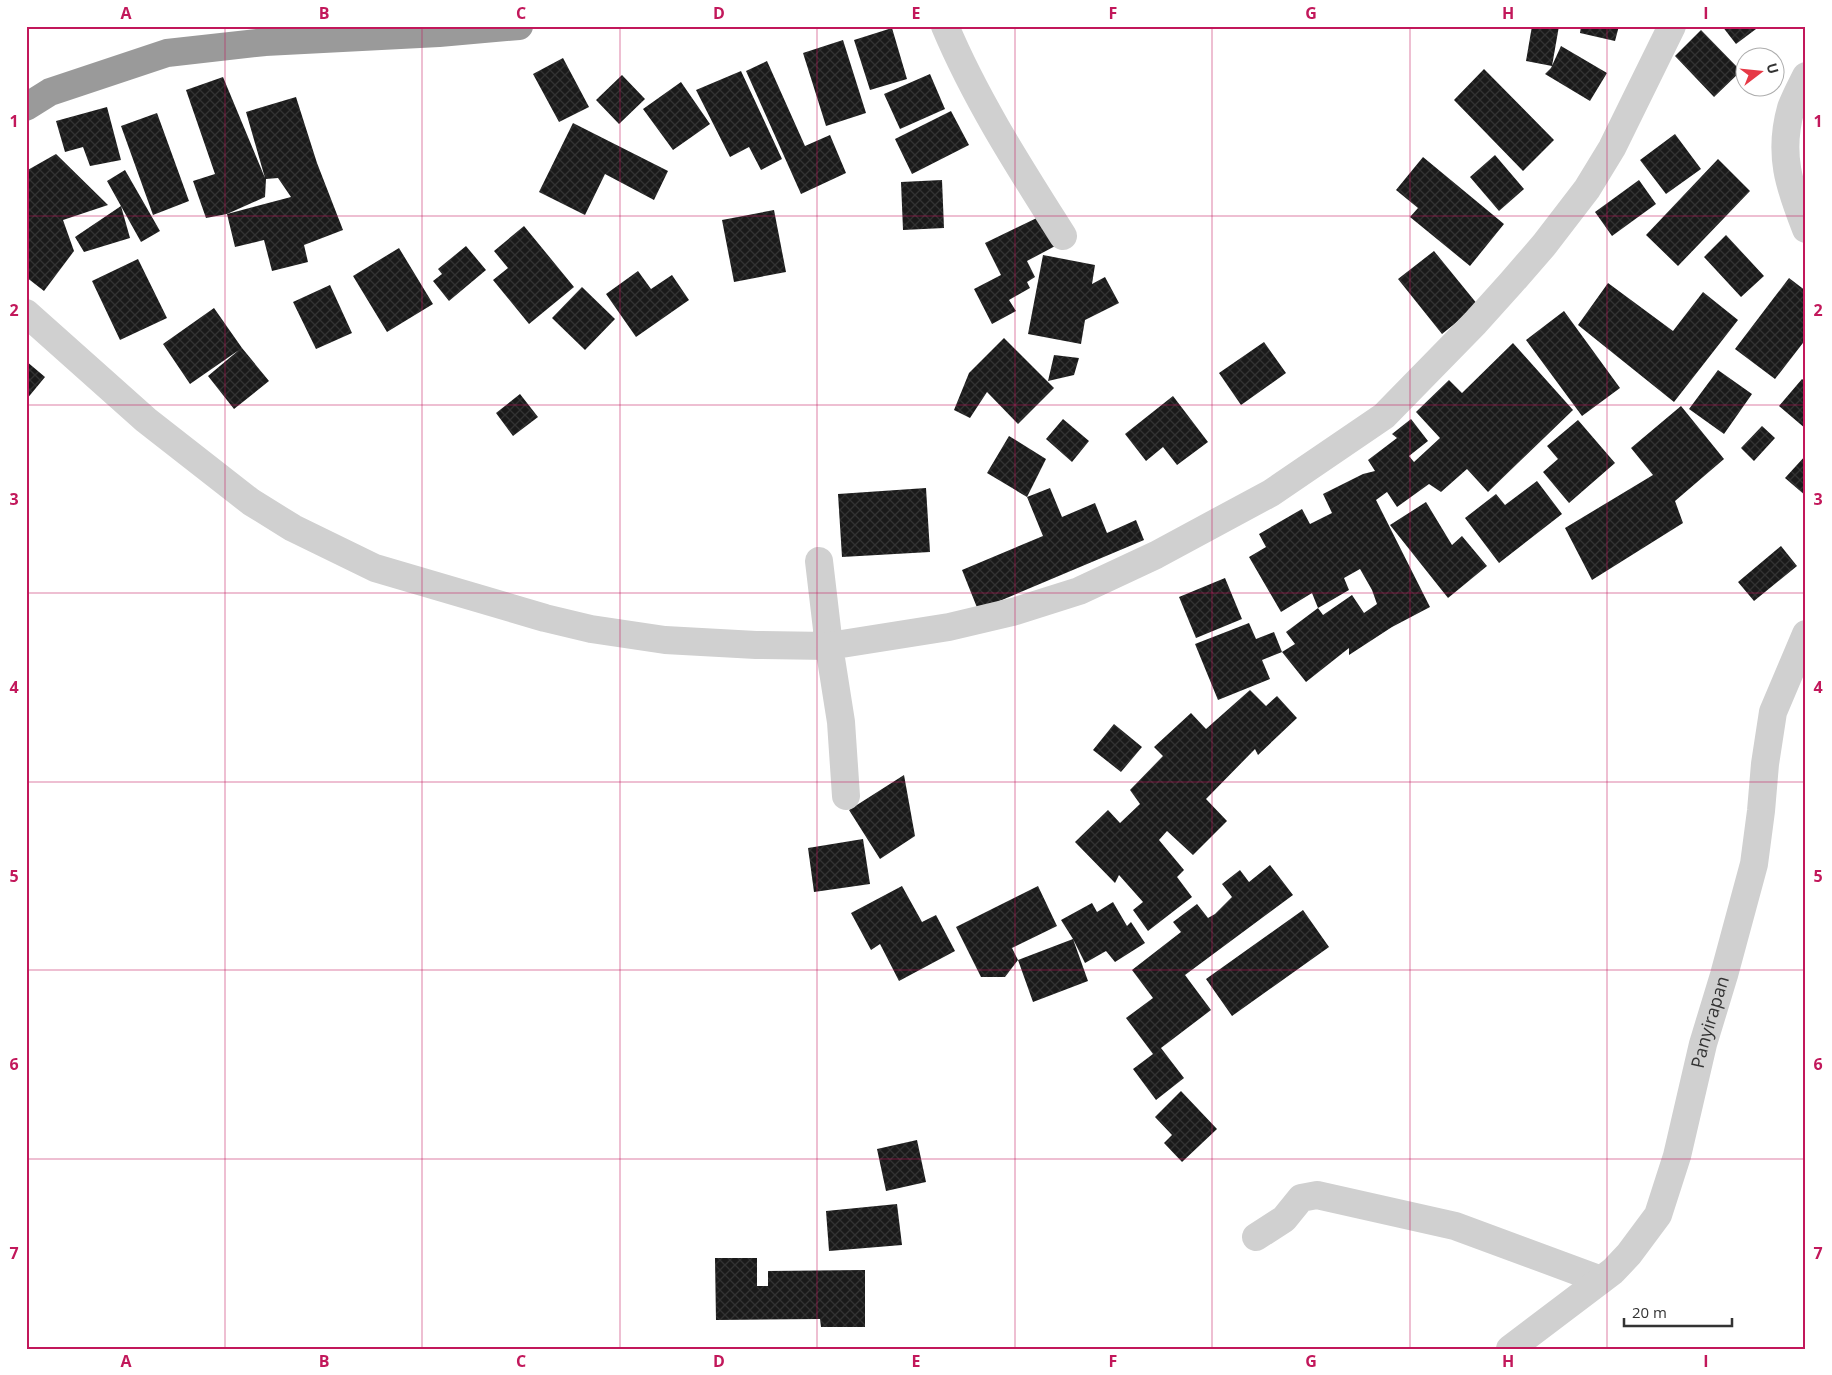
<svg xmlns="http://www.w3.org/2000/svg" width="1832" height="1375" viewBox="0 0 1832 1375" font-family="'Open Sans',sans-serif">
	<defs>
		<pattern id="building-cross-hatch" width="8" height="8" patternUnits="userSpaceOnUse" patternTransform="scale(1.25)"><rect width="8" height="8" fill="#1a1a1a"/><path d="M0 0l8 8M0 8l8-8" fill="none" stroke="#333"/></pattern>
	</defs>
	<rect width="100%" height="100%" fill="#fff"/>
	<path fill="url(#building-cross-hatch)" fill-rule="evenodd" d="M1532 26H1559L1552 66 1526 61Z
		M1581 26H1619L1615 41 1580 33Z
		M1722 26H1760L1736 44Z
		M892 28 907 79 870 90 854 40Z
		M1701 30 1741 71 1714 97 1675 56Z
		M843 40 866 113 826 126 803 53Z
		M1561 46 1607 73 1590 101 1545 74 1551 68Z
		M563 58 589 107 559 122 533 74Z
		M767 61 805 146 830 135 846 173 801 194 746 71Z
		M1484 69 1554 140 1523 171 1454 100Z
		M741 71 782 159 761 170 749 147 730 157 696 90Z
		M930 74 945 109 900 129 884 94Z
		M622 75 645 99 619 124 596 100Z
		M223 77 265 178 246 112 296 97 317 163 343 230 304 245 308 262 272 271 264 240 235 247 227 214 206 218 193 181 215 174 186 90ZM278 178 291 197 227 214 265 197 266 179Z
		M681 82 710 124 673 150 643 109Z
		M107 107 121 160 90 166 83 147 65 152 56 121Z
		M951 111 969 145 912 174 895 139Z
		M157 113 189 201 153 215 121 126Z
		M573 123 668 171 654 200 605 174 585 215 539 192Z
		M1675 134 1701 169 1666 194 1640 160Z
		M56 154 108 205 63 220 74 251 44 291 26 277V171Z
		M1495 155 1524 189 1499 211 1470 177Z
		M1423 157 1504 224 1470 266 1410 217 1418 208 1396 190Z
		M1718 159 1750 191 1678 266 1646 235Z
		M125 170 160 231 141 242 107 181Z
		M942 180 944 228 903 230 901 182Z
		M1639 180 1656 204 1612 236 1595 212Z
		M121 206 130 238 84 252 75 237Z
		M774 210 786 272 734 282 722 220Z
		M1045 214 1059 244 1027 261 1035 277 1027 282 1030 288 1009 300 1016 311 992 324 974 289 1001 275 985 243Z
		M524 226 574 287 529 324 493 280 508 268 494 251Z
		M1726 235 1764 276 1741 297 1704 257Z
		M466 246 486 270 449 301 433 281 442 274 438 269Z
		M399 248 433 304 387 332 353 276Z
		M1434 251 1478 305 1442 334 1398 279Z
		M1043 255 1095 265 1092 284 1105 277 1119 303 1085 320 1081 344 1028 334Z
		M138 259 167 318 120 340 92 281Z
		M638 271 651 289 672 275 689 300 636 337 606 294Z
		M1789 278 1806 291V339L1775 379 1735 349Z
		M1608 283 1673 331 1703 292 1738 320 1674 402 1578 325Z
		M330 285 352 333 316 349 293 302Z
		M582 287 615 319 585 350 552 318Z
		M214 308 242 348 269 381 234 409 208 376 239 350 190 384 163 344Z
		M1564 311 1620 388 1582 416 1526 340Z
		M1004 338 1054 388 1018 424 987 392 970 418 954 410 969 373Z
		M1264 342 1286 373 1241 405 1219 373Z
		M1513 343 1573 410 1488 492 1467 469 1441 492 1429 484 1397 507 1387 492 1376 500 1430 607 1392 627 1349 655V648L1306 682 1282 652 1295 644 1286 632 1318 608 1312 593 1281 612 1249 557 1266 547 1259 534 1302 509 1310 524 1332 513 1323 494 1363 474 1375 471 1368 460 1397 438 1392 434 1411 419 1428 441 1409 456 1414 462 1440 438 1416 412 1449 380 1462 393ZM1360 569 1372 590 1377 604 1364 613 1352 595 1323 615 1318 608 1349 590 1344 578Z
		M1054 355 1079 358 1074 375 1048 381Z
		M26 361 45 377 26 400Z
		M1718 370 1752 394 1724 434 1689 409Z
		M1802 379 1806 382V429L1779 406Z
		M520 394 538 417 513 436 496 413Z
		M1173 396 1208 442 1177 465 1163 447 1146 461 1125 434Z
		M1681 406 1724 459 1675 501 1683 523 1592 580 1565 528 1653 475 1631 448Z
		M1063 419 1089 441 1072 462 1046 439Z
		M1578 420 1615 463 1569 503 1543 472 1558 459 1547 446Z
		M1762 426 1775 438 1754 461 1741 448Z
		M1009 436 1046 459 1027 497 987 473Z
		M1806 455V496L1785 478Z
		M1537 481 1562 514 1499 563 1465 518 1496 494 1505 505Z
		M926 488 930 552 842 557 838 494Z
		M1050 488 1062 517 1095 503 1107 533 1136 520 1144 540 978 610 962 570 1043 536 1027 497Z
		M1426 502 1452 545 1462 536 1487 566 1448 598 1390 525Z
		M1781 546 1797 566 1754 601 1738 582Z
		M1225 578 1242 619 1196 638 1179 597Z
		M1249 623 1256 639 1274 632 1282 652 1262 660 1270 679 1218 700 1195 644Z
		M1250 690 1266 706 1277 696 1297 718 1258 755 1255 749 1206 799 1227 821 1193 855 1167 831 1159 840 1184 870 1177 877 1192 897 1148 931 1133 910 1143 902 1119 875 1115 883 1075 842 1108 810 1120 823 1140 804 1130 790 1163 756 1154 747 1191 713 1206 729Z
		M1114 724 1142 747 1121 772 1093 750Z
		M904 775 915 836 880 859 849 810Z
		M863 839 870 884 814 892 808 848Z
		M1270 865 1293 895 1185 975 1211 1010 1161 1048 1184 1078 1156 1100 1133 1069 1153 1054 1126 1018 1153 998 1132 970 1181 932 1173 922 1197 904 1208 918 1215 914 1232 897 1222 884 1240 870 1249 882Z
		M902 886 922 922 936 915 955 951 899 981 880 944 871 950 851 913Z
		M1038 886 1057 926 1012 948 1018 960 1005 977H981L956 927Z
		M1113 902 1127 926 1131 922 1145 943 1115 962 1106 951 1085 963 1073 939 1088 981 1033 1002 1018 960 1073 939 1061 920 1092 903 1097 912Z
		M1303 910 1329 947 1232 1016 1206 979Z
		M1181 1091 1217 1129 1182 1162 1164 1143 1172 1135 1155 1117Z
		M917 1140 926 1182 886 1191 877 1149Z
		M897 1204 902 1245 829 1251 826 1211Z
		M715 1258H757V1286H768V1271L865 1270V1327H821L820 1319 716 1320Z"/>
	<g fill="none" stroke-linecap="round" stroke-linejoin="round">
		<g stroke="#d0d0d0" stroke-width="28">
			<path d="M945 26C976 100 1020 168 1063 236"/>
			<path d="M1806 76C1801 86 1795 97 1791 108 1778 154 1789 186 1806 229"/>
			<path d="M26 313 146 420 251 502 293 528 375 568 545 618 591 629 665 640 756 645 829 646 819 561"/>
			<path d="M846 796 841 722 829 646 949 627 1016 611 1079 591 1156 555 1271 493 1384 416 1475 323 1511 283 1544 245 1587 189 1612 148 1672 26"/>
			<path d="M1256 1237 1284 1219 1301 1198 1317 1195 1455 1226 1601 1280"/>
			<path id="s1" d="M1510 1349 1613 1271 1629 1254 1658 1215 1677 1156 1703 1044 1724 975 1754 864 1761 811 1765 764 1773 712 1806 634"/>
		</g>
		<path stroke="#9a9a9a" stroke-width="28" d="M26 107 50 92 167 53 265 42 439 33 519 26"/>
	</g>
	<path fill="none" stroke="#c2185b" stroke-width="1" stroke-opacity="0.55" d="M225 26V1349M422 26V1349M620 26V1349M817 26V1349M1015 26V1349M1212 26V1349M1410 26V1349M1607 26V1349M26 216H1806M26 405H1806M26 593H1806M26 782H1806M26 970H1806M26 1159H1806"/>
	<g text-anchor="middle" stroke-width="5" stroke-linejoin="round" paint-order="stroke">
		<g font-size="18" fill="#333" stroke="#fff">
			<text dy="6" stroke="none"><textPath href="#s1" startOffset="401">Panyirapan</textPath></text>
		</g>
	</g>
	<rect width="1832" height="1375" fill="none" stroke="#ffffff" stroke-width="55"/>
	<g transform="translate(1760 72) rotate(74)"><circle r="24" fill="#ffffff" stroke="#adadad"/>
	<path d="M0-4L9 19L0 12L-9 19Z" fill="#e63946"/>
	<text y="-8" font-size="14" font-weight="bold" text-anchor="middle" fill="#333333">U</text>
	</g>
	<path d="M1624 1318v8h108v-8" fill="none" stroke="#333333" stroke-width="2.5"/>
	<text x="1632" y="1318" font-size="15" fill="#333333" stroke="#ffffff" stroke-width="4" paint-order="stroke">20 m</text>
	<rect x="28" y="28" width="1776" height="1320" fill="none" stroke="#c2185b" stroke-width="2"/>
	<g font-size="16" text-anchor="middle" font-weight="bold" fill="#c2185b">
		<text x="126" y="19">A</text>
		<text x="324" y="19">B</text>
		<text x="521" y="19">C</text>
		<text x="719" y="19">D</text>
		<text x="916" y="19">E</text>
		<text x="1113" y="19">F</text>
		<text x="1311" y="19">G</text>
		<text x="1508" y="19">H</text>
		<text x="1706" y="19">I</text>
		<text x="14" y="127">1</text>
		<text x="1818" y="127">1</text>
		<text x="14" y="316">2</text>
		<text x="1818" y="316">2</text>
		<text x="14" y="505">3</text>
		<text x="1818" y="505">3</text>
		<text x="14" y="693">4</text>
		<text x="1818" y="693">4</text>
		<text x="14" y="882">5</text>
		<text x="1818" y="882">5</text>
		<text x="14" y="1070">6</text>
		<text x="1818" y="1070">6</text>
		<text x="14" y="1259">7</text>
		<text x="1818" y="1259">7</text>
		<text x="126" y="1367">A</text>
		<text x="324" y="1367">B</text>
		<text x="521" y="1367">C</text>
		<text x="719" y="1367">D</text>
		<text x="916" y="1367">E</text>
		<text x="1113" y="1367">F</text>
		<text x="1311" y="1367">G</text>
		<text x="1508" y="1367">H</text>
		<text x="1706" y="1367">I</text>
	</g>
</svg>
